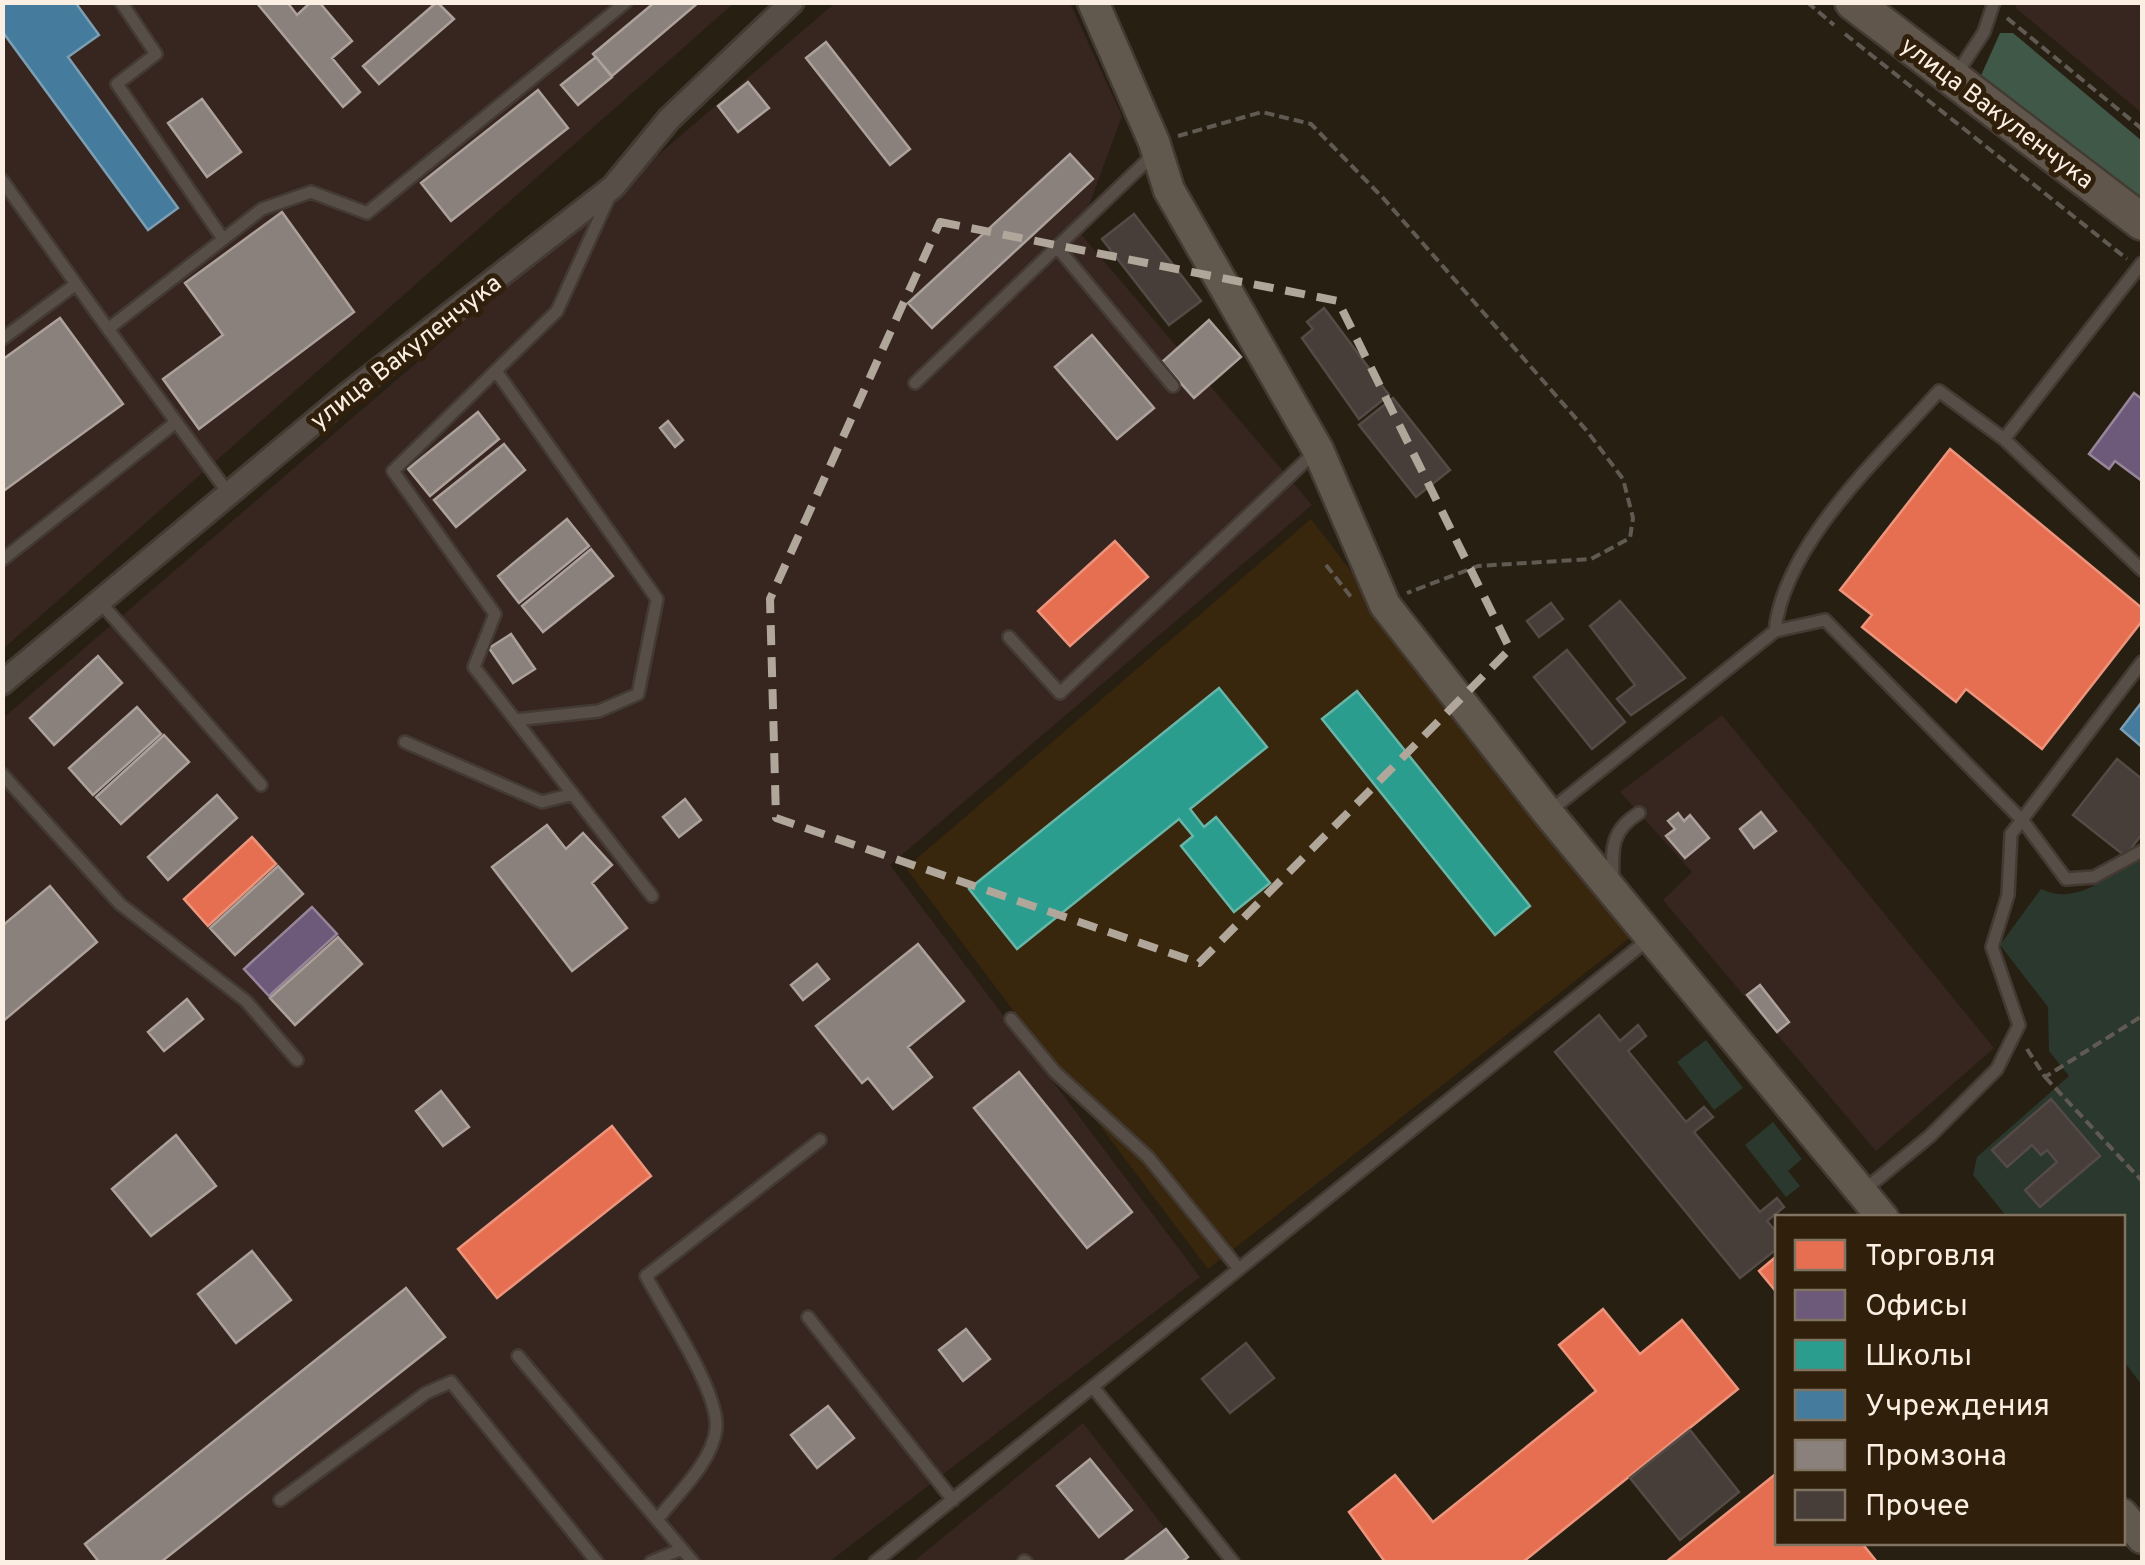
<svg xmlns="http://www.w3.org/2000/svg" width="2145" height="1565" viewBox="0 0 2145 1565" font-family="Overpass,sans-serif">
	<rect width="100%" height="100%" fill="#281f13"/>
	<path fill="#39270d" d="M1311 519 1631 937 1208 1269 906 868Z"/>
	<path fill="#372520" d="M3 3H734L3 649Z
		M835 3H1070L1122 116 1079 232 1312 505 890 865 1200 1277 829 1562H3L2 719Z
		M2014 3H2142V113L2017 9Z
		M1722 715 1994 1048 1876 1151 1663 900 1692 872 1620 792Z
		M1083 1423 1191 1562H913Z"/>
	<path fill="#2a382d" d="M2142 854V1385L2123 1360 2122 1218 2007 1217 1973 1175 1977 1157 2069 1076 2049 1051 2048 1007 2000 945 2041 889C2078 907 2111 874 2142 854Z
		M1706 1040 1743 1088 1714 1110 1677 1062Z
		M1773 1122 1802 1159 1788 1171 1800 1186 1786 1197 1745 1145Z"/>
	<path fill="#405848" d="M2000 33H2013L2142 141V206L1979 80Z"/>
	<path fill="#e76f51" stroke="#ed957c" stroke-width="2.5" d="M1950 449 2142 608V621L2042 749 1966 689 1956 702 1862 627 1872 615 1840 590Z
		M1115 541 1148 577 1070 646 1038 611Z
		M252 837 276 864 208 926 184 899Z
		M612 1126 651 1176 497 1298 458 1249Z
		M1778 1255V1294L1759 1271Z
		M1603 1309 1640 1354 1682 1320 1738 1389 1523 1562H1385L1349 1512 1395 1475 1433 1522 1596 1391 1559 1345Z
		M1778 1472V1542H1861L1877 1562H1666Z"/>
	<path fill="#6d597a" stroke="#978699" stroke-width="2.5" d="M2134 393 2142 399V481L2115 461 2109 469 2089 454Z
		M312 907 337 934 269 996 244 969Z"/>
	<path fill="#2a9d8f" stroke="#68b6a8" stroke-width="2.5" d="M1219 688 1267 747 1190 809 1204 827 1216 817 1270 883 1234 912 1181 846 1193 836 1179 819 1017 949 969 889Z
		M1357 691 1530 906 1495 935 1322 719Z"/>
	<path fill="#457b9d" stroke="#7b9eb2" stroke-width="2.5" d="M2 2H75L99 35 68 57 178 208 148 230 2 31Z
		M2142 702V747L2121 729Z"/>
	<path fill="#8a817c" stroke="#aca29b" stroke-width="2.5" d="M256 2H287L297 15 311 2H319L352 41 332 58 360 92 343 107Z
		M437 2 454 19 379 84 363 66Z
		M655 2H699L612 76 593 54Z
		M826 42 910 149 890 165 806 58Z
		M596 57 612 77 578 105 561 85Z
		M748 82 769 108 738 132 718 106Z
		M538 90 568 128 451 221 421 183Z
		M202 99 241 152 207 177 168 123Z
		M1070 154 1093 179 932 328 908 303Z
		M282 212 354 312 199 429 163 379 223 335 185 283Z
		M60 318 123 404 2 492V360Z
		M1209 320 1241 357 1194 398 1162 362Z
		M1092 335 1154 408 1117 439 1055 367Z
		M478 412 499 439 430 496 408 469Z
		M668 421 683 440 675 447 660 428Z
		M504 444 525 470 456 527 434 500Z
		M567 519 589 546 519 603 498 576Z
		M591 549 613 576 543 632 522 606Z
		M511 634 535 669 513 683 489 648Z
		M98 656 122 683 54 745 30 718Z
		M137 707 161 734 93 795 69 768Z
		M164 735 189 762 121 824 96 797Z
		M217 795 237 818 168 880 148 857Z
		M685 799 701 820 679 837 663 817Z
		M1761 812 1776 831 1754 848 1740 829Z
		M1678 813 1684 821 1690 815 1709 838 1685 858 1666 836 1675 829 1668 821Z
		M547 825 566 849 583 833 612 865 592 883 627 928 572 971 492 867Z
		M278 866 303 894 235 955 210 928Z
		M50 886 97 942 2 1022V926Z
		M338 937 362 964 295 1025 270 998Z
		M918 944 964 1001 908 1047 932 1077 893 1109 868 1078 862 1083 816 1026Z
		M817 964 829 979 803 1000 791 985Z
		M1760 985 1789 1022 1777 1032 1747 995Z
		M187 999 203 1019 164 1051 148 1032Z
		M1019 1072 1132 1212 1087 1248 974 1108Z
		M441 1091 469 1127 443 1146 416 1111Z
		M176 1135 216 1186 151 1236 112 1189Z
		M252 1251 291 1300 236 1343 198 1294Z
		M406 1288 445 1337 161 1562H99L85 1544Z
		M966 1329 990 1359 963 1381 939 1350Z
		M828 1406 854 1438 817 1468 791 1435Z
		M1090 1459 1132 1510 1099 1537 1057 1486Z
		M1166 1529 1188 1557 1182 1562H1123Z"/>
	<path fill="#473d39" stroke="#544b46" stroke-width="2.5" d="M1134 214 1201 301 1169 325 1102 239Z
		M1324 308 1389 395 1359 419 1302 338 1313 329 1307 322Z
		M1393 398 1450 470 1416 497 1359 425Z
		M1620 601 1685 678 1631 715 1617 699 1635 685 1590 626Z
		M1551 603 1563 619 1539 637 1527 621Z
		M1567 650 1625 722 1592 749 1534 677Z
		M2117 759 2142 779V834L2125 856 2073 815Z
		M1599 1015 1620 1041 1638 1025 1646 1036 1628 1051 1686 1122 1704 1107 1713 1117 1694 1132 1760 1212 1777 1198 1784 1207 1767 1221 1778 1234V1248L1740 1278 1555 1052Z
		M2051 1099 2100 1156 2040 1207 2025 1190 2057 1162 2047 1150 2041 1155 2032 1145 2007 1167 1992 1150Z
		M1246 1343 1274 1378 1230 1413 1202 1379Z
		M1690 1430 1739 1492 1680 1540 1630 1478Z"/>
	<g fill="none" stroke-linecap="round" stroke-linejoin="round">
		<g stroke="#433b33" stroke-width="16">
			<path id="lane" d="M121 2 156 54 117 84 223 239
				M1956 75 1984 32 1994 2
				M2 180 108 329
				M610 195 557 311 393 471 495 614 474 667 652 896
				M1057 247 1173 386
				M2142 263 2004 439 2142 570
				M2 339 76 284
				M496 371 657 599 638 694 599 711 515 720
				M915 383 1153 155
				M229 494 108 329 262 209 311 192 367 213 626 2
				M2 560 176 422
				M100 602 261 785
				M1775 631C1784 543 1882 455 1939 391L2004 439
				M1009 637 1060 693 1315 452
				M405 742 542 802 573 794
				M2 774 120 904 246 1001 297 1060
				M1551 810 1775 631 1825 620 2023 821 2066 879 2094 877 2142 851
				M1613 882C1612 849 1610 831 1639 813
				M1011 1019 1055 1072 1148 1157 1239 1269
				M1863 1191 1930 1136 1997 1069 2019 1025 1992 947 2008 895 2011 834 2142 662
				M808 1317 953 1500
				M518 1356 693 1562
				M1093 1387 1233 1562
				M280 1500 426 1393 451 1382 597 1562
				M657 1520C676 1495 712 1463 716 1429 720 1393 665 1312 646 1276L820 1140
				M1024 1561 1026 1562
				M651 1562 682 1549
				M875 1562 1650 938"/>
		</g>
		<g stroke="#433b33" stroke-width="28">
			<path id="street" d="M2 683 347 395 613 187 669 119 792 2"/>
		</g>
		<g stroke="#433b33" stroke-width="35">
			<path id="secondary" d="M1093 2 1154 142 1169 190 1318 450 1385 605 1548 813 1883 1218
				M2122 1514 2142 1538"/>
		</g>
		<g stroke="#433b33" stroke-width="40">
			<path id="primary" d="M1853 2 2142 222"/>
		</g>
		<path stroke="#615a53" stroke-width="4" stroke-dasharray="10 5" stroke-linecap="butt" d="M1807 2 1834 25
			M1965 2 1967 4
			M2007 18 2142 129
			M1845 34 2127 259
			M1178 136 1262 112 1311 124 1384 199 1587 431 1623 479 1633 518 1630 538 1591 559 1478 566 1407 593
			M1326 565 1351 597
			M2027 1049 2045 1077 2142 1016
			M2045 1077 2142 1181"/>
		<use href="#lane" stroke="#574f47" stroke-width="11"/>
		<use href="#street" stroke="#574f47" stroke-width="22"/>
		<use href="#secondary" stroke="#61584e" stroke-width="30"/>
		<use href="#primary" stroke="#61564c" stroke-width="35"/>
	</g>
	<path fill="none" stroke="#b0a69a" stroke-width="8" stroke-dasharray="20 12" stroke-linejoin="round" d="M940 222 1338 301 1510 649 1199 963 776 818 770 599Z"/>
	<g text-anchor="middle" stroke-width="10" stroke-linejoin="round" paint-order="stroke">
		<g font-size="25" fill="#faefe2" stroke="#30200b">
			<text transform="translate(1998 112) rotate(37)" y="9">улица Вакуленчука</text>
			<text transform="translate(405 351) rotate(-38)" y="9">улица Вакуленчука</text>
		</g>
	</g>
	<rect width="2145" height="1565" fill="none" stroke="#faefe2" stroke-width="10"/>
	<rect x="1775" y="1215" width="350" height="330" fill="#30200b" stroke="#817361" stroke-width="2.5"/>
	<rect x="1795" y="1240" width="50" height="30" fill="#e76f51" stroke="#817361" stroke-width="2.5"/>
	<text x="1865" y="1265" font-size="30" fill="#faefe2">Торговля</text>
	<rect x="1795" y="1290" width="50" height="30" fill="#6d597a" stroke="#817361" stroke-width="2.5"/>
	<text x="1865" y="1315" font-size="30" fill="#faefe2">Офисы</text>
	<rect x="1795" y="1340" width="50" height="30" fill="#2a9d8f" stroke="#817361" stroke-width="2.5"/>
	<text x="1865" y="1365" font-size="30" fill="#faefe2">Школы</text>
	<rect x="1795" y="1390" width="50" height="30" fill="#457b9d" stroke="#817361" stroke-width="2.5"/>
	<text x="1865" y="1415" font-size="30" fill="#faefe2">Учреждения</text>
	<rect x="1795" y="1440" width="50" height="30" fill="#8a817c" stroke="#817361" stroke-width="2.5"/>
	<text x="1865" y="1465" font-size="30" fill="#faefe2">Промзона</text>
	<rect x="1795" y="1490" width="50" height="30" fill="#473d39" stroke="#817361" stroke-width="2.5"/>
	<text x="1865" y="1515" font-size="30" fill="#faefe2">Прочее</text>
</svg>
